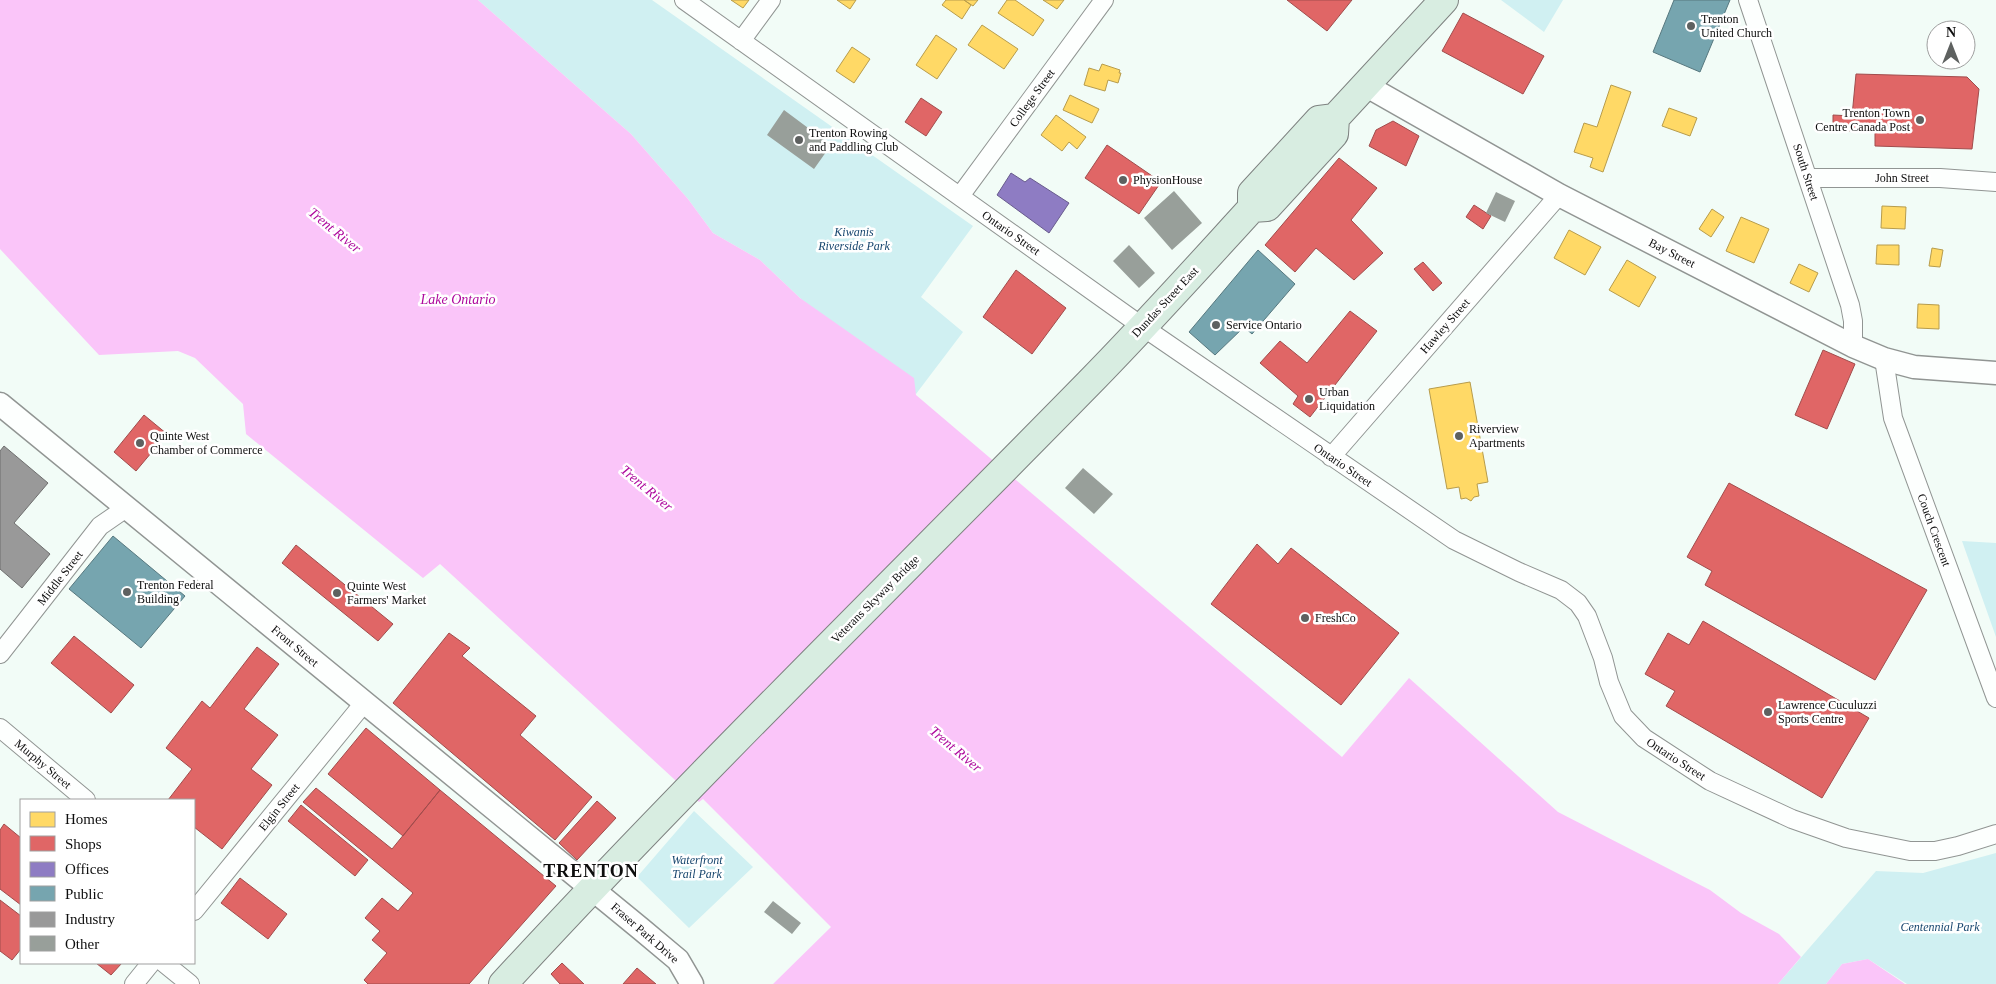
<svg xmlns="http://www.w3.org/2000/svg" width="1996" height="984" viewBox="0 0 1996 984" font-family="'Times New Roman',serif">
	<rect width="100%" height="100%" fill="#f2fcf7"/>
	<path fill="#d0f0f2" d="M478 0H652L973 226 921 297 963 332 916 394 800 298 760 260 713 233 688 199 631 134Z
		M1501 0H1563L1544 32Z
		M1962 541 1996 543V637Z
		M694 811 753 867 689 928 637 877Z
		M1996 853V984H1907L1868 959 1842 964 1826 984H1778L1876 871 1923 873Z"/>
	<path fill="#fac5f9" d="M0 0H478L631 134 688 199 713 233 760 260 800 298 914 378 916 395 1342 757 1409 678 1558 812 1710 890 1741 913 1779 934 1801 957 1778 984H773L831 927 703 799 699 802 440 564 423 578 246 434 243 404 195 358 178 351 99 355 0 249Z
		M1868 959 1905 984H1826L1842 964Z"/>
	<path fill="#ffd966" stroke="#b79c4c" d="M731 0H749L743 8Z
		M837 0H856L850 9Z
		M946 0H964L971 5 962 19 942 5Z
		M964 0H978L973 6Z
		M1007 0H1015L1044 20 1033 36 998 13Z
		M1043 0H1064L1057 9Z
		M982 25 1018 49 1004 69 968 45Z
		M936 35 957 49 937 79 916 65Z
		M852 47 870 59 854 83 836 71Z
		M1102 64 1120 70 1119 73H1121L1118 83 1108 80 1105 91 1084 85 1089 68 1099 71Z
		M1611 85 1631 92 1603 172 1590 167 1593 158 1574 152 1584 123 1597 127Z
		M1070 95 1099 109 1092 123 1063 110Z
		M1669 108 1697 118 1690 136 1662 126Z
		M1056 115 1086 137 1077 149 1069 142 1062 151 1041 135Z
		M1882 206 1906 207 1905 229 1881 228Z
		M1712 209 1724 217 1711 237 1699 229Z
		M1741 217 1769 229 1754 263 1726 251Z
		M1569 230 1601 247 1585 275 1554 258Z
		M1877 245H1899V265L1876 264Z
		M1932 248 1943 250 1940 267 1929 266Z
		M1627 260 1656 277 1639 307 1609 290Z
		M1799 264 1818 273 1809 292 1790 283Z
		M1918 304 1939 305V329L1917 328Z
		M1470 382 1488 482 1477 484 1479 496 1474 497 1471 501 1466 498 1461 499 1459 487 1447 489 1429 389Z"/>
	<path fill="#e06666" stroke="#a14c4c" d="M1287 0H1352L1327 31Z
		M1463 13 1544 56 1523 94 1442 51Z
		M1856 74 1967 77 1979 89 1972 149 1875 146V132L1833 130V115L1852 116Z
		M921 98 942 112 926 136 905 122Z
		M1393 121 1419 136 1406 166 1369 146 1376 130Z
		M1107 145 1161 182 1139 214 1085 178Z
		M1339 158 1377 188 1351 220 1383 253 1354 280 1316 248 1295 272 1265 245Z
		M1474 205 1491 216 1483 229 1466 217Z
		M1423 262 1442 283 1433 291 1414 269Z
		M1016 270 1066 308 1032 354 983 317Z
		M1350 311 1377 331 1310 417 1293 404 1298 396 1260 363 1280 341 1307 363Z
		M1823 350 1855 364 1827 429 1795 415Z
		M144 415 167 434 136 471 114 452Z
		M1729 483 1927 590 1875 680 1705 585 1712 571 1687 557Z
		M1257 544 1278 564 1291 548 1399 633 1341 705 1211 604Z
		M296 545 393 624 378 641 282 563Z
		M1703 621 1869 718 1822 798 1666 706 1675 691 1645 674 1668 633 1689 645Z
		M449 633 470 648 462 656 536 716 520 735 592 797 555 840 393 703Z
		M74 636 134 685 111 713 51 663Z
		M257 647 279 664 244 709 278 735 251 769 272 785 222 849 194 827V800H168L192 769 166 748 202 701 210 708Z
		M366 728 440 790 403 836 328 774Z
		M316 788 392 849 440 790 556 886 469 984H368L364 980 387 953 372 940 380 931 365 918 382 898 398 911 413 893 303 802Z
		M597 801 616 818 577 860 559 843Z
		M301 805 368 860 355 876 288 821Z
		M4 824 21 838V905L0 889V830Z
		M240 878 287 914 268 939 221 903Z
		M0 900 21 916V949L12 960 0 951Z
		M96 963H122L111 975Z
		M562 963 584 984H560L551 974Z
		M637 968 656 984H623Z"/>
	<path fill="#8e7cc3" stroke="#685b8d" d="M1011 173 1025 182 1030 178 1069 203 1049 233 997 195Z"/>
	<path fill="#76a5af" stroke="#57787f" d="M1674 0H1730L1700 72 1653 52Z
		M1258 250 1295 284 1252 334 1244 327 1215 355 1189 332Z
		M113 536 185 596 141 648 69 589Z"/>
	<path fill="#999" stroke="#6f6f6f" d="M4 446 48 483 14 523 50 554 22 588 0 569V451Z"/>
	<path fill="#989f9a" d="M784 110 831 145 814 169 767 135Z
		M1174 191 1202 223 1172 250 1144 218Z
		M1496 192 1515 201 1505 222 1486 213Z
		M1129 245 1155 273 1139 288 1113 261Z
		M1083 468 1113 494 1094 514 1065 488Z
		M773 901 801 923 792 934 764 912Z"/>
	<g fill="none" stroke-linecap="round" stroke-linejoin="round">
		<g stroke="#919593" stroke-width="20">
			<path id="minor" d="M684 0 1143 327 1454 540 1519 572 1561 590 1578 603 1587 616 1603 658 1609 682 1623 716 1644 738 1710 781 1792 819 1846 838 1910 851H1935L1958 846 1996 834
				M1748 0 1850 305 1853 321V346
				M741 41 771 0
				M1808 178H1940L1996 182
				M960 196 1104 0
				M1884 359 1893 418 1996 698
				M1331 457 1559 195
				M0 654 100 526 126 508
				M0 728 86 800
				M194 911 364 703
				M164 963 190 984
				M134 984 151 963"/>
		</g>
		<g stroke="#919593" stroke-width="25">
			<path id="tertiary" d="M1365 85 1559 195 1853 346 1884 359 1914 367 1996 373
				M0 404 641 929 678 960 692 984"/>
		</g>
		<g stroke="#7e8280" stroke-width="30">
			<path id="primary" d="M1252 208 1267 207 1334 134 1335 118 1444 0
				M503 984C693 778 893 583 1089 383 1145 326 1198 267 1252 208V193L1319 120 1335 118"/>
		</g>
		<use href="#minor" stroke="#fdfffe" stroke-width="18"/>
		<use href="#tertiary" stroke="#fdfffe" stroke-width="22"/>
		<use href="#primary" stroke="#d8ede1" stroke-width="28"/>
	</g>
	<g fill="#5e6160" stroke="#fff" stroke-width="2">
		<circle cx="1691" cy="26" r="5"/>
		<circle cx="1920" cy="120" r="5"/>
		<circle cx="799" cy="140" r="5"/>
		<circle cx="1123" cy="180" r="5"/>
		<circle cx="1216" cy="325" r="5"/>
		<circle cx="1309" cy="399" r="5"/>
		<circle cx="1459" cy="436" r="5"/>
		<circle cx="140" cy="443" r="5"/>
		<circle cx="127" cy="592" r="5"/>
		<circle cx="337" cy="593" r="5"/>
		<circle cx="1305" cy="618" r="5"/>
		<circle cx="1768" cy="712" r="5"/>
	</g>
	<g text-anchor="middle" stroke-width="5" stroke-linejoin="round" paint-order="stroke">
		<g font-size="12" fill="#0e0e0e" stroke="#fff" text-anchor="start">
			<text x="1701" y="23">Trenton<tspan x="1701" dy="14">United Church</tspan></text>
			<text x="1910" y="117" text-anchor="end">Trenton Town<tspan x="1910" dy="14">Centre Canada Post</tspan></text>
			<text x="809" y="137">Trenton Rowing<tspan x="809" dy="14">and Paddling Club</tspan></text>
			<text x="1133" y="184">PhysionHouse</text>
			<text x="1226" y="329">Service Ontario</text>
			<text x="1319" y="396">Urban<tspan x="1319" dy="14">Liquidation</tspan></text>
			<text x="1469" y="433">Riverview<tspan x="1469" dy="14">Apartments</tspan></text>
			<text x="150" y="440">Quinte West<tspan x="150" dy="14">Chamber of Commerce</tspan></text>
			<text x="137" y="589">Trenton Federal<tspan x="137" dy="14">Building</tspan></text>
			<text x="347" y="590">Quinte West<tspan x="347" dy="14">Farmers' Market</tspan></text>
			<text x="1315" y="622">FreshCo</text>
			<text x="1778" y="709">Lawrence Cuculuzzi<tspan x="1778" dy="14">Sports Centre</tspan></text>
		</g>
		<g font-size="12" fill="#0e0e0e" stroke="#fff">
			<text transform="translate(1032 98) rotate(-54)" y="4">College Street</text>
			<text transform="translate(1806 172) rotate(72)" y="4">South Street</text>
			<text x="1902" y="182">John Street</text>
			<text transform="translate(1011 233) rotate(35)" y="4">Ontario Street</text>
			<text transform="translate(1672 253) rotate(27)" y="4">Bay Street</text>
			<text transform="translate(1165 302) rotate(-47)" y="4">Dundas Street East</text>
			<text transform="translate(1445 326) rotate(-49)" y="4">Hawley Street</text>
			<text transform="translate(1343 465) rotate(34)" y="4">Ontario Street</text>
			<text transform="translate(1934 530) rotate(70)" y="4">Couch Crescent</text>
			<text transform="translate(60 578) rotate(-52)" y="4">Middle Street</text>
			<text transform="translate(875 599) rotate(-45)" y="4">Veterans Skyway Bridge</text>
			<text transform="translate(295 646) rotate(40)" y="4">Front Street</text>
			<text transform="translate(1676 759) rotate(33)" y="4">Ontario Street</text>
			<text transform="translate(43 764) rotate(40)" y="4">Murphy Street</text>
			<text transform="translate(279 807) rotate(-51)" y="4">Elgin Street</text>
			<text transform="translate(645 933) rotate(41)" y="4">Fraser Park Drive</text>
		</g>
		<g font-size="12" font-style="italic" fill="#17466e" stroke="#fff">
			<text x="854" y="236">Kiwanis<tspan x="854" dy="14">Riverside Park</tspan></text>
			<text x="697" y="864">Waterfront<tspan x="697" dy="14">Trail Park</tspan></text>
			<text x="1940" y="931">Centennial Park</text>
		</g>
		<g font-size="14" font-style="italic" fill="#ae099d" stroke="#fff">
			<text transform="translate(335 230) rotate(39)" y="5">Trent River</text>
			<text x="458" y="304">Lake Ontario</text>
			<text transform="translate(647 488) rotate(40)" y="5">Trent River</text>
			<text transform="translate(956 749) rotate(40)" y="5">Trent River</text>
		</g>
		<g font-size="18" font-weight="bold" letter-spacing="1" fill="#0e0e0e" stroke="#fff">
			<text x="591" y="877">TRENTON</text>
		</g>
	</g>
	<rect x="20" y="799" width="175" height="165" fill="#ffffff" stroke="#9f9f9f"/>
	<rect x="30" y="812" width="25" height="15" fill="#ffd966" stroke="#9f9f9f"/>
	<text x="65" y="824" font-size="15" fill="#0e0e0e">Homes</text>
	<rect x="30" y="836" width="25" height="15" fill="#e06666" stroke="#9f9f9f"/>
	<text x="65" y="849" font-size="15" fill="#0e0e0e">Shops</text>
	<rect x="30" y="862" width="25" height="15" fill="#8e7cc3" stroke="#9f9f9f"/>
	<text x="65" y="874" font-size="15" fill="#0e0e0e">Offices</text>
	<rect x="30" y="886" width="25" height="15" fill="#76a5af" stroke="#9f9f9f"/>
	<text x="65" y="899" font-size="15" fill="#0e0e0e">Public</text>
	<rect x="30" y="912" width="25" height="15" fill="#999999" stroke="#9f9f9f"/>
	<text x="65" y="924" font-size="15" fill="#0e0e0e">Industry</text>
	<rect x="30" y="936" width="25" height="15" fill="#989f9a" stroke="#9f9f9f"/>
	<text x="65" y="949" font-size="15" fill="#0e0e0e">Other</text>
	<g transform="translate(1951 45)"><circle r="24" fill="#ffffff" stroke="#9f9f9f"/>
	<path d="M0-4L9 19L0 12L-9 19Z" fill="#5e6160"/>
	<text y="-8" font-size="14" font-weight="bold" text-anchor="middle" fill="#0e0e0e">N</text>
	</g>
</svg>
